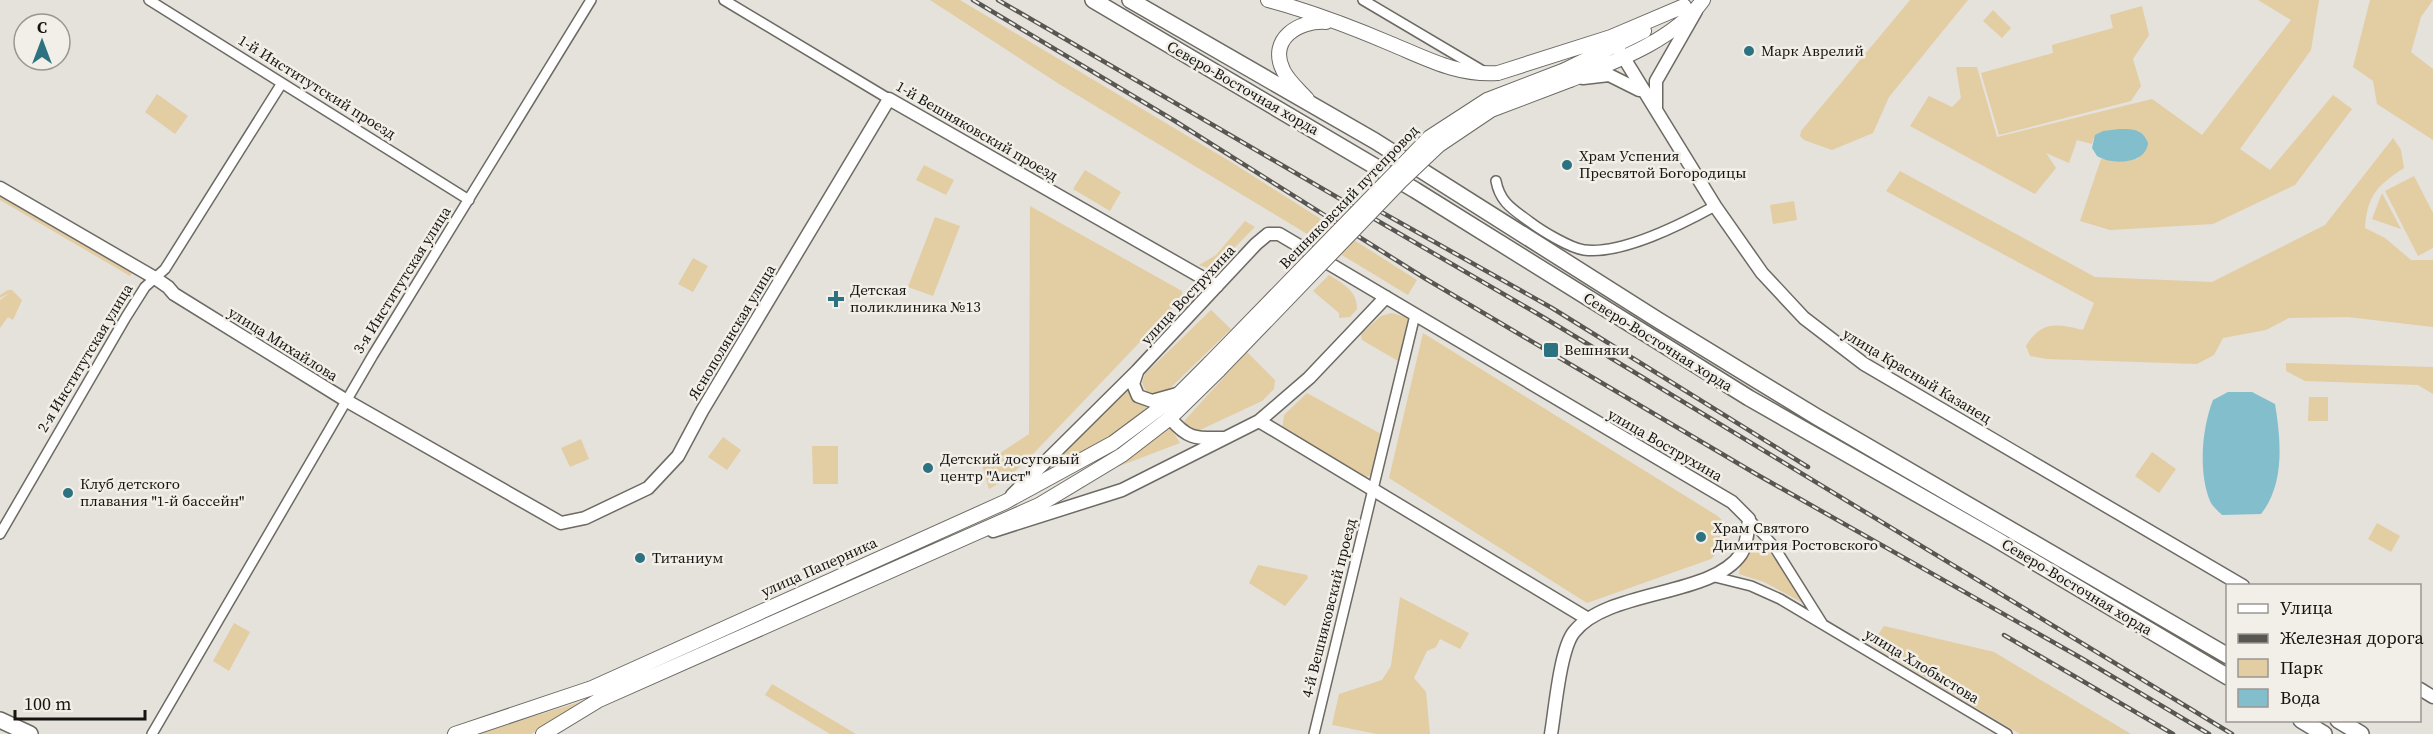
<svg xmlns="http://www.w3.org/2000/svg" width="2433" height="734" viewBox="0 0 2433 734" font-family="'Source Serif 4',serif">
	<rect width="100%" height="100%" fill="#e5e1db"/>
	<path fill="#e3cda3" d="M930 0H960L1231 162 1417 280 1408 295 1059 84Z
		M1910 0H1968L1889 97 1873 133 1832 150 1804 140 1800 136 1801 131Z
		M2258 0H2319L2311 50 2240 149 2270 170 2333 95 2352 109 2295 185 2213 224 2110 230 2080 221 2101 159H2137L2147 148 2146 138 2139 131 2093 139 2092 144 2077 140 2069 163 2046 153 2056 168 2035 194 1910 126 1929 96 1952 107 1961 98 1956 67H1977L1997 137 2152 99 2202 135 2291 20Z
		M2370 0H2433L2421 17 2411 52 2433 69V140L2377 104 2373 81 2353 67Z
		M2142 6 2149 35 2133 59 2141 86 2131 101 1999 135 1981 73 2053 53 2052 45 2113 28 2110 15Z
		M1993 10 2011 28 2002 38 1983 21Z
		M157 94 188 116 175 134 145 112Z
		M2393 138 2401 150 2404 168C2378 185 2367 195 2365 228L2385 238 2411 260H2433V327L2348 317 2289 318 2266 330 2223 338 2214 355 2197 364 2047 359 2030 356 2026 346C2042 320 2057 324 2083 330L2094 303 1886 191 1900 171 2095 277 2212 282 2325 225Z
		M924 165 954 180 946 195 916 180Z
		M1085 170 1121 192 1110 211 1073 189Z
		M2414 176 2433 213V248L2418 256 2385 191Z
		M2382 193 2401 229 2372 219Z
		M0 195 11 201 132 273 130 276 0 200Z
		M1794 201 1797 220 1773 224 1770 205Z
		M1030 206 1182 291V298L1033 454 1008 478 989 489 982 465 1029 434Z
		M935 217 960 226 933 296 908 287Z
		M1245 221 1255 227 1216 266 1211 269 1199 265 1216 255Z
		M693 258 708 266 693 292 678 284Z
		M1329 275C1343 284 1357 290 1357 309L1350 317 1339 318V313L1313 291Z
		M8 290H12L22 300 13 320 8 317 0 328V300L10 293 0 298V295Z
		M1211 310 1231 329 1163 395C1151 396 1147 395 1142 383L1145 374Z
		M1392 313 1408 318 1398 361 1362 340 1361 334 1381 316Z
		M1423 333 1716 515C1739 532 1727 543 1711 559L1587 603 1389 478Z
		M1247 352 1275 380 1274 389 1262 401 1200 430H1190L1183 426 1185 420Z
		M2286 363 2433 367V394L2418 385 2305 381 2286 371Z
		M1129 386 1136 402 1147 408 1108 440 1056 468V461Z
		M1307 393 1381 434 1372 475 1359 479 1282 431 1284 415Z
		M2309 397H2328V421H2308Z
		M1170 427 1180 443 1117 467Z
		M723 437 741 450 727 470 708 457Z
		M581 439 589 459 570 467 561 448Z
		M812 446H838V484H813Z
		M2152 452 2176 469 2159 493 2135 476Z
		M2377 523 2400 536 2391 552 2368 539Z
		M1757 540 1780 564 1803 603 1764 582 1739 574 1740 567Z
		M1258 565 1307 575 1308 578 1285 606 1249 583Z
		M1400 597 1469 633 1460 649 1440 639 1436 647 1427 651 1414 678 1426 692 1430 734H1377L1332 725 1339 694 1382 680 1391 666Z
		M234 623 250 632 229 671 213 661Z
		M1884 626 1994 652 2131 734H2020L1871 645Z
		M772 684 856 734H830L765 695Z
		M589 699 531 734H478Z"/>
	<path fill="#83becc" d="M2120 129C2133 129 2143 129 2148 143 2146 165 2111 165 2097 156L2092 148 2095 135 2103 131Z
		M2228 392H2252L2275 404C2281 440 2285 484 2261 514L2222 515C2218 511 2212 506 2210 501 2198 471 2202 428 2213 400Z"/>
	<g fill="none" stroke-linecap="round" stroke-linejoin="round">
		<g stroke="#6d6a64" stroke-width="12">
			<path id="minor" d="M149 0 469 200
				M724 0 889 99
				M1363 0 1483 71
				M1496 181C1500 203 1514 210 1530 222 1542 231 1570 248 1584 250 1622 255 1682 224 1715 206
				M1749 519 1773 545 1822 623
				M0 534 126 317 145 287 165 269 282 83
				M1711 576 1751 586 1780 599 2007 734
				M152 734 373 355 591 0
				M1314 734 1415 315"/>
		</g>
		<g stroke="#6d6a64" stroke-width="15">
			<path id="tertiary" d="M1611 37 1715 206 1762 273 1804 318 1864 364 2243 586
				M1583 78 1609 75 1639 90
				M1656 109V81L1696 11
				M0 188 155 278 168 287 174 294 347 401 561 523 585 518 648 488 678 456 702 411 889 99 1217 286
				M1137 372 1133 384 1138 396 1152 401 1177 394
				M1170 418C1189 441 1198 438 1225 438
				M1259 421 1588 619
				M1012 495 1137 371 1256 244 1268 234H1279L1732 502 1749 519C1748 529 1747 545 1741 554 1712 597 1608 589 1574 632 1560 649 1555 711 1551 734
				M993 531 1122 490 1259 421 1309 378 1386 297
				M2420 689 2433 697"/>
		</g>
		<g stroke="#6d6a64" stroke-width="16">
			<path id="secondary" d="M1268 0C1309 11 1349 26 1389 43 1426 58 1457 76 1498 73L1611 37 1684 6
				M1565 70 1644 31
				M1570 80C1614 62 1675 40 1703 0
				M1307 99C1299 90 1288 81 1283 70 1268 39 1299 20 1326 22
				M455 734 592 688 1005 502 1113 443 1179 394 1210 363
				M543 734 599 700 1039 505 1122 455 1170 418 1219 370"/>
		</g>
		<g stroke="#6d6a64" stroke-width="18">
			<path id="primary" d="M1093 0 1415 190 1749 398 1994 538 2228 677
				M1130 0 1375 141 1658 320 1817 417 2228 656
				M0 720 30 734
				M2301 720 2324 734
				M2338 720 2361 734"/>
		</g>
		<use href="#minor" stroke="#fff" stroke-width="9"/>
		<use href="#tertiary" stroke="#fff" stroke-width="12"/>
		<use href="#secondary" stroke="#fff" stroke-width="14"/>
		<use href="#primary" stroke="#fff" stroke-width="15"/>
		<g stroke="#585652" stroke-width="4.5">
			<path id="rail" d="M973 0 1175 121 1426 279 1756 474 2083 659 2209 734
				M998 0 1543 317 2232 734
				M1367 204 1552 308 1808 467
				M2004 635 2173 734"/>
		</g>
		<use href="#rail" stroke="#f2eee8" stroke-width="2" stroke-dasharray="7" stroke-linecap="butt"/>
		<g stroke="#6d6a64" stroke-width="16" stroke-linecap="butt">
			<path id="secondary-bridge" d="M1210 363 1430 137 1487 100 1565 70
				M1219 370 1401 181 1439 145 1491 110 1570 80"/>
		</g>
		<use href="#secondary-bridge" stroke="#fff" stroke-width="14"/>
	</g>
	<g fill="#2c7280" stroke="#f2eee8" stroke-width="2">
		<circle cx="1749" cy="51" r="6"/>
		<circle cx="1567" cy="165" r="6"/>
		<path d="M833 290h6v6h6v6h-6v6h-6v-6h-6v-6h6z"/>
		<rect x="1543" y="342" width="16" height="16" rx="3"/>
		<circle cx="928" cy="468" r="6"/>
		<circle cx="68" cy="493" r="6"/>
		<circle cx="1701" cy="537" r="6"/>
		<circle cx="640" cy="558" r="6"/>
	</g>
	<g text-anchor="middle" stroke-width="5" stroke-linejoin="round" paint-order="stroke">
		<g font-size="15" fill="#151411" stroke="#f2eee8" text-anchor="start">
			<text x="1761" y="56">Марк Аврелий</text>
			<text x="1579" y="161">Храм Успения<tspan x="1579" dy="17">Пресвятой Богородицы</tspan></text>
			<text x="850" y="295">Детская<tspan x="850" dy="17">поликлиника №13</tspan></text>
			<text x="1564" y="355">Вешняки</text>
			<text x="940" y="464">Детский досуговый<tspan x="940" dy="17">центр "Аист"</tspan></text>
			<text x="80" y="489">Клуб детского<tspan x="80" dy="17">плавания "1-й бассейн"</tspan></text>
			<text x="1713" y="533">Храм Святого<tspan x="1713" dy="17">Димитрия Ростовского</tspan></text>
			<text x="652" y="563">Титаниум</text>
		</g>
		<g font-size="15" fill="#151411" stroke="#f2eee8">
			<text transform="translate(317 87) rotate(32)" y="5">1-й Институтский проезд</text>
			<text transform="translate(1243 88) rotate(30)" y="5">Северо-Восточная хорда</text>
			<text transform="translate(977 131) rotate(30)" y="5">1-й Вешняковский проезд</text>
			<text transform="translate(1349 197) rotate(-46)" y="5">Вешняковский путепровод</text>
			<text transform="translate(402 280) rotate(-58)" y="5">3-я Институтская улица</text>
			<text transform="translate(1188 295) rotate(-47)" y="5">улица Вострухина</text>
			<text transform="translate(732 332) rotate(-59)" y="5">Яснополянская улица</text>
			<text transform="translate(1658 342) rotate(32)" y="5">Северо-Восточная хорда</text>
			<text transform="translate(283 344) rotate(32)" y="5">улица Михайлова</text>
			<text transform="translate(85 358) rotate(-59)" y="5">2-я Институтская улица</text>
			<text transform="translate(1917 376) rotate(31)" y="5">улица Красный Казанец</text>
			<text transform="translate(1665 445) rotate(30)" y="5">улица Вострухина</text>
			<text transform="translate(819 567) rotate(-24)" y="5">улица Паперника</text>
			<text transform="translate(2077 587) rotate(31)" y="5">Северо-Восточная хорда</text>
			<text transform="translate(1329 608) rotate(-76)" y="5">4-й Вешняковский проезд</text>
			<text transform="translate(1922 666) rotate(31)" y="5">улица Хлобыстова</text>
		</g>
	</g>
	<rect x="2226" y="584" width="195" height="138" fill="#f2eee8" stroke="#9a9792" stroke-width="1.5"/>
	<rect x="2238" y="604" width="30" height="9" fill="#ffffff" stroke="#9a9792" stroke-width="1.5"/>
	<text x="2280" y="614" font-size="18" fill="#151411">Улица</text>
	<rect x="2238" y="634" width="30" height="9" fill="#585652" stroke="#9a9792" stroke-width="1.5"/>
	<text x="2280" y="644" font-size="18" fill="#151411">Железная дорога</text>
	<rect x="2238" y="659" width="30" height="18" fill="#e3cda3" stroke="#9a9792" stroke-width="1.5"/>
	<text x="2280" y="674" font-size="18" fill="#151411">Парк</text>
	<rect x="2238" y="689" width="30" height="18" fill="#83becc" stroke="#9a9792" stroke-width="1.5"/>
	<text x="2280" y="704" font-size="18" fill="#151411">Вода</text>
	<g transform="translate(42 42)"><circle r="28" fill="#f2eee8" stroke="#9a9792" stroke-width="1.5"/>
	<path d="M0-4.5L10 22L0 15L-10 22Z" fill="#2c7280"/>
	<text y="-9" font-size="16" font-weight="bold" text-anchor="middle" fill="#151411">С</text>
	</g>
	<path d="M15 710v9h130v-9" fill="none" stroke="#151411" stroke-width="3"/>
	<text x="24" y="710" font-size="18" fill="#151411" stroke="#f2eee8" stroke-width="4.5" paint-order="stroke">100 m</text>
</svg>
